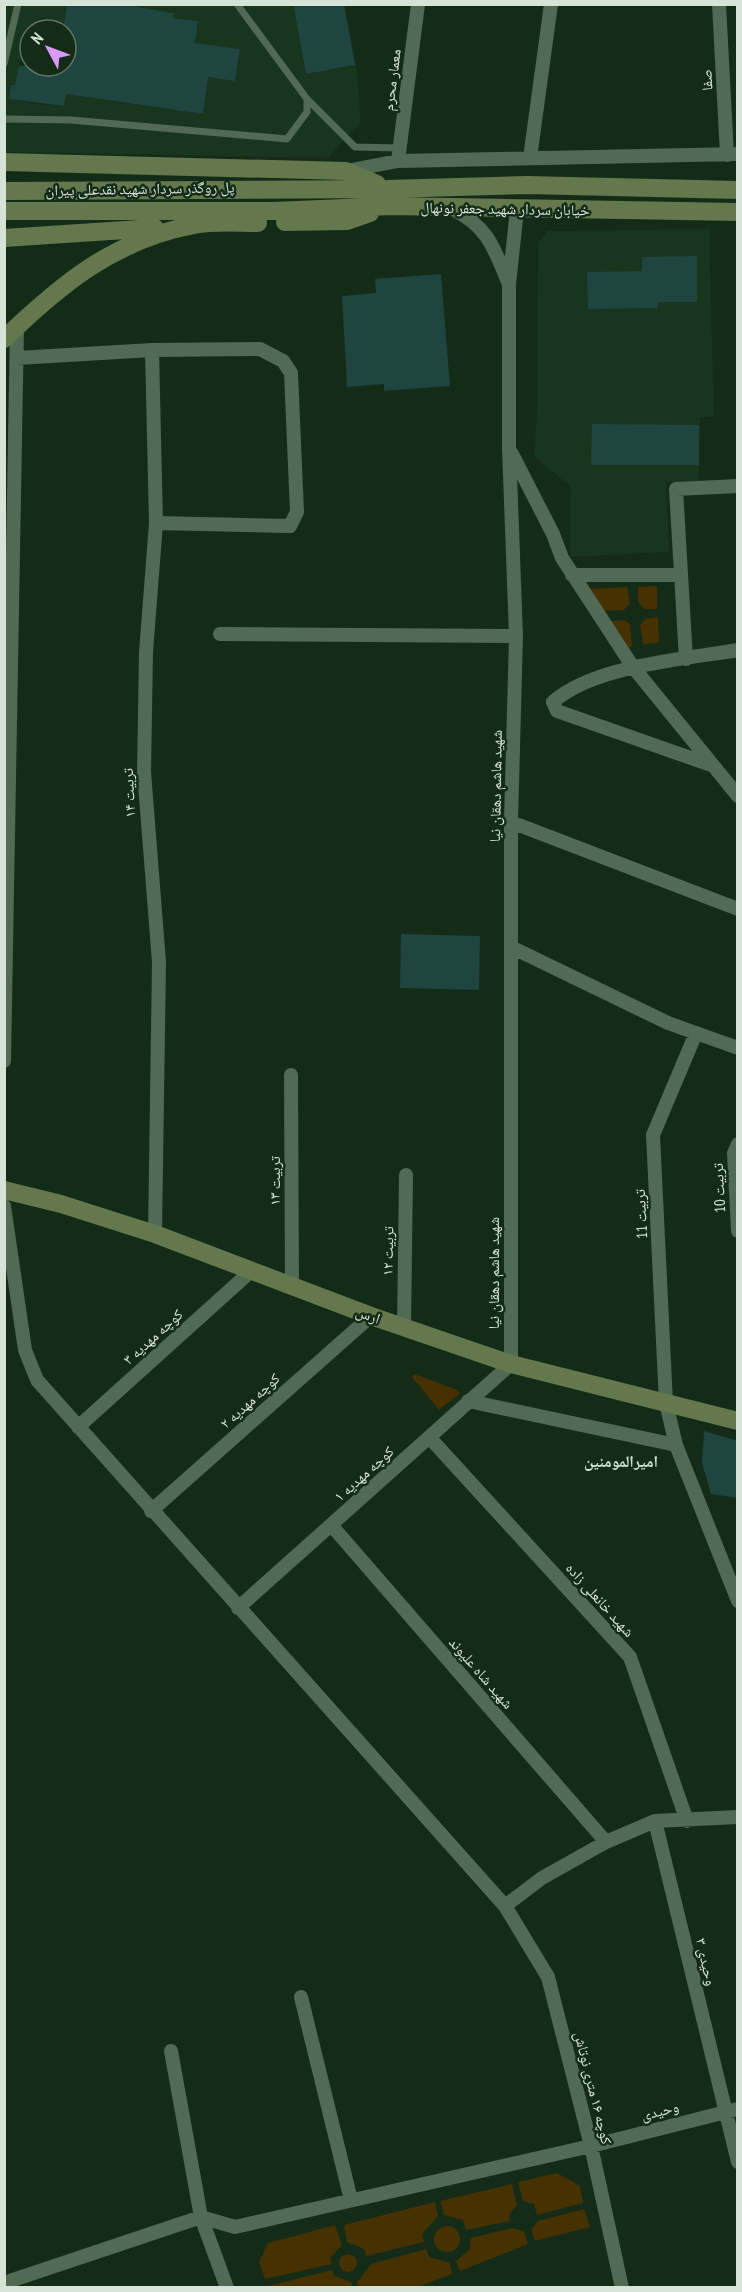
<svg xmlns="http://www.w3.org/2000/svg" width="742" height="2292" viewBox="0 0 742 2292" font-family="'PT Sans Narrow','Noto Naskh Arabic',sans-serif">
	<rect width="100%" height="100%" fill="#142b18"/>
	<path fill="#18351d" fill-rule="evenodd" d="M5 5H67L63 30H30V35H25L17 78 47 84 51 66H58L52 103 64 106 81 5H92L90 14 172 27 173 13 120 5H293L306 74 355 65 345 5 356 63 361 123 328 158 5 152ZM184 19 198 21 184 111 169 107ZM89 29 170 42 167 68 85 55ZM207 45 240 49 235 80 202 76ZM82 69 163 83 160 108 78 96ZM11 85 52 92 50 106 9 99ZM189 90 206 92 203 114 186 112Z
		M709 229 714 417H700L699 482H666L669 552 570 557 571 487 534 456 537 414 538 243 548 231Z"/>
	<path fill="#463101" d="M657 586V609H644L638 602V587Z
		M627 587 630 603 624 610 604 611 589 589Z
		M658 617 659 643 643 644 640 625 645 619Z
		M624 620 630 624 632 647H628L611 621Z
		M414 1374 457 1390 460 1393 439 1410 412 1377Z
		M557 2173 580 2186 583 2203 537 2215 534 2204 523 2201 518 2182Z
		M512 2184 517 2205 509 2215 510 2221 466 2230 463 2220 444 2215 440 2201Z
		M435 2202 438 2216 422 2234 424 2242 366 2256 364 2249 347 2242 344 2225Z
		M584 2209 590 2227 535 2241 531 2230 538 2221Z
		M335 2225 342 2245 330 2258 332 2264 265 2279 259 2262 268 2243Z
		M434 2239a13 13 0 1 1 26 0a13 13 0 1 1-26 0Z
		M512 2228 524 2231 528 2244 460 2271 456 2261 470 2249 471 2238Z
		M426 2249 429 2257 450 2263 452 2274 418 2287H358L357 2282 371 2264Z
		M339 2263a9 9 0 1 1 18 0a9 9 0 1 1-18 0Z
		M332 2270 334 2276 351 2282 353 2287 268 2286Z"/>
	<path fill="#1e453f" d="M67 4H120L173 13V18L198 21 195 43 240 49 235 81 208 77 203 114 66 94 64 106 9 99 11 85H15L19 66H66V30H63Z
		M293 4H344L355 65 306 74Z
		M697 256V302H658V308L588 309 587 272 642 271V257Z
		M441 274 450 386 384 391V384L347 387 342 296 376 293 375 279Z
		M592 424 699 425V465H591Z
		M401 934 480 936 479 990 400 988Z
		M704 1431 738 1441V1498L711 1494 702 1463Z"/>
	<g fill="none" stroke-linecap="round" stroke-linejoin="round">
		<path stroke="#506a54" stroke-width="7" d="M4 64 18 4
			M307 99 355 147 400 148
			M4 119 71 120 287 139 307 112V99L237 4"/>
		<path stroke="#506a54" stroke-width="14" d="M719 4 727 155
			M530 158 551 4
			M398 161 418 4
			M346 171 398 161 738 154
			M453 209C488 227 494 248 508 282
			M152 350 156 523 146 652 144 772 159 962 155 1234
			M17 358 152 350 260 349 283 361 291 373 297 512 290 526 156 523
			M512 454 553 534 562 558 633 667 738 796
			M572 575H681
			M220 634 516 636
			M686 659 676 489 738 486
			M711 765 557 711 553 702C593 666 685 659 738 650
			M511 822 738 909
			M511 947 668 1023 738 1048
			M696 1033 653 1135 666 1403 676 1445 738 1601
			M4 1061 17 326
			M291 1075 292 1287
			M738 1144 734 1153 738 1231
			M4 1206 25 1350 37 1380 505 1906 542 1878 606 1842 655 1821 738 1817
			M404 1328 406 1175
			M468 1401 676 1445
			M78 1427 250 1272
			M429 1437 630 1657 687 1821
			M151 1511 371 1316
			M332 1526 606 1842
			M238 1608 511 1364V822L516 636 509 448V284L517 210
			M655 1821 738 2162
			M505 1906 548 1977 591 2146 622 2288
			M301 1997 351 2200
			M171 2051 201 2217 227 2288
			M4 2283 201 2217 235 2227 591 2146 738 2109"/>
		<path stroke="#63784c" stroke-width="18" d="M4 162 346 171 377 184
			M4 191 387 189 527 185 738 190
			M4 211H273L391 206 738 212
			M285 222 347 221 370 213
			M4 238 155 228
			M4 339C61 284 114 240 194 225 214 221 237 223 258 223
			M4 1190 61 1204 155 1234 371 1316 511 1364 738 1421"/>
	</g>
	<g text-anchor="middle" stroke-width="5" stroke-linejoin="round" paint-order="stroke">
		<g font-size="15" fill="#d6e4d7" stroke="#142b18">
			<text transform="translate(392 80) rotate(-83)" y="5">معمار محرم</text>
			<text transform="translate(707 80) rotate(-93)" y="5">صفا</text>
			<text transform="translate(140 189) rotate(-1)" y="5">پل روگذر سردار شهید نقدعلی پیران</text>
			<text transform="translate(505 209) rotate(1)" y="5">خیابان سردار شهید جعفر نونهال</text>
			<text transform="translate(496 786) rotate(-89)" y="5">شهید هاشم دهقان نیا</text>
			<text transform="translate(129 793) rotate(-93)" y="5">تربیت ۱۴</text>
			<text transform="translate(275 1181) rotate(-90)" y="5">تربیت ۱۳</text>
			<text transform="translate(719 1188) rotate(-93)" y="5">تربیت 10</text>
			<text transform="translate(641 1214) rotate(-93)" y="5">تربیت 11</text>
			<text transform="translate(388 1251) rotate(-89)" y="5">تربیت ۱۲</text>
			<text transform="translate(494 1273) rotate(-90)" y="5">شهید هاشم دهقان نیا</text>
			<text transform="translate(368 1315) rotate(20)" y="5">ارس</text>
			<text transform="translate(153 1337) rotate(-42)" y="5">کوچه مهدیه ۳</text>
			<text transform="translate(250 1401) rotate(-42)" y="5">کوچه مهدیه ۲</text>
			<text transform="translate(364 1474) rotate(-42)" y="5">کوچه مهدیه ۱</text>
			<text transform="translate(600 1600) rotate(48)" y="5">شهید خانعلی زاده</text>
			<text transform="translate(481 1673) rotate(49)" y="5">شهید شاه علیوند</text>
			<text transform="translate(706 1962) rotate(77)" y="5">وحیدی ۳</text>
			<text transform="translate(593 2088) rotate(76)" y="5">کوچه ۱۶ متری نوتاش</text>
			<text transform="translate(660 2111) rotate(-14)" y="5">وحیدی</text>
		</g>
		<g font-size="16" font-weight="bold" fill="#c7e4ca" stroke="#142b18">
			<text x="621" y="1467">امیرالمومنین</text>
		</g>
	</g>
	<rect width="742" height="2292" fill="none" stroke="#d6e4d7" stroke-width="12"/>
	<g transform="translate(48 48) rotate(311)"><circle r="28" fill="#142b18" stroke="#627564" stroke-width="1.5"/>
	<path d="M0-4.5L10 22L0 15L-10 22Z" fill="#da9af6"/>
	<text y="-9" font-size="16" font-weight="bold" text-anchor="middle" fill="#d6e4d7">N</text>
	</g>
</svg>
